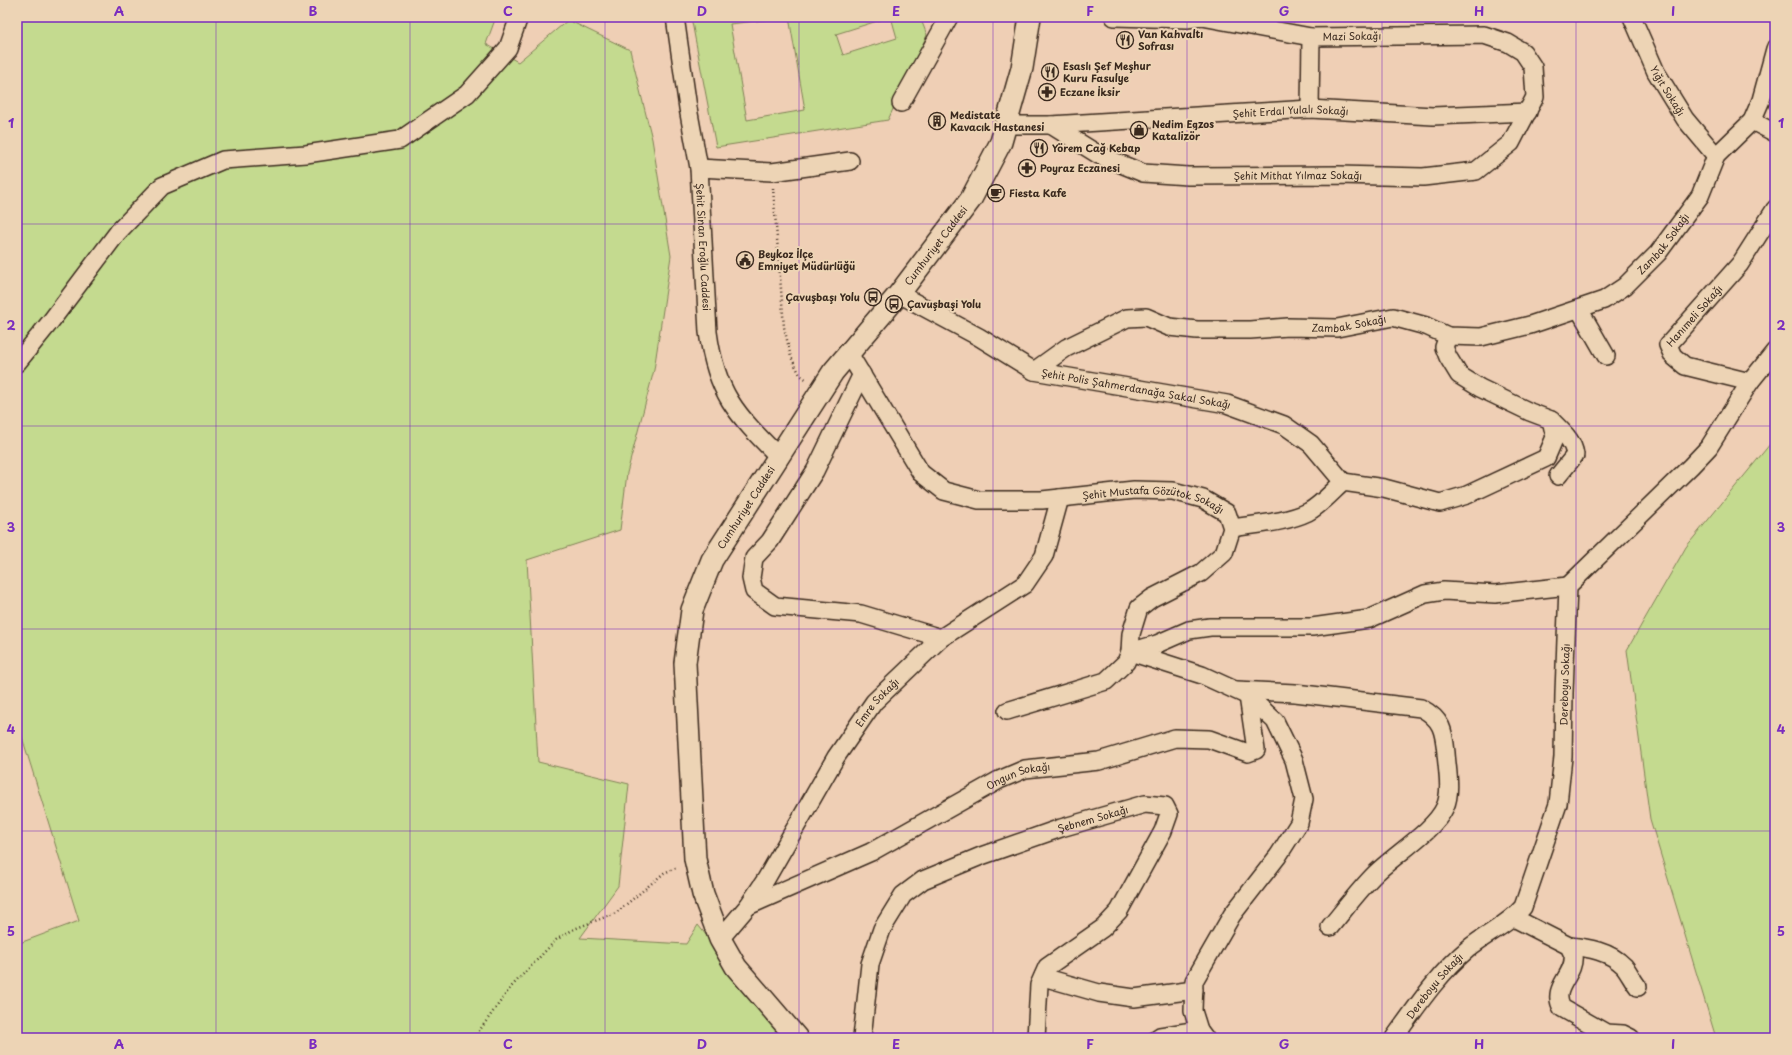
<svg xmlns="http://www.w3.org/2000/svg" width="1792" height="1055" viewBox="0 0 1792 1055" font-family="'Playpen Sans',sans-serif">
	<rect width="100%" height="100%" fill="#efcfb5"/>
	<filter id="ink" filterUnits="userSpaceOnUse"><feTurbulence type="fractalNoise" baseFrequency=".025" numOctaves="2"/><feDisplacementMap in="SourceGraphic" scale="8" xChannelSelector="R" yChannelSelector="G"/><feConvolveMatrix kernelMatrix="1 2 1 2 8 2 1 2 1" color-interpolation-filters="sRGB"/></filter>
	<g filter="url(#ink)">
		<path fill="#c4da8f" stroke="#808256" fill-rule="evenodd" d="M17 17H496L486 44 518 62 568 20 630 50 652 139 671 256 654 370 627 473 620 530 527 560 538 762 629 784 618 886 580 938 686 944 698 925 789 1038H17V944L79 921 17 721Z
			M691 17H890L836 34 843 55 897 38 891 17H920L927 35 888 120 716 147ZM789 17 805 110 747 120 730 24Z
			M1775 438V1038H1716L1650 819 1627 650 1686 547Z"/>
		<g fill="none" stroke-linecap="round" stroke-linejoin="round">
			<g stroke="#3b2a1e" stroke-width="20">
				<g id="minor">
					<path id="s1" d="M675 17 688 108 699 168 708 332C716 393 736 414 778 456"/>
					<path id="s2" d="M1632 17 1656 72 1685 119 1716 156"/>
					<path d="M901 103 949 17"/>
					<path d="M1310 109 1311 37"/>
					<path d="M1752 121 1775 133"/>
					<path id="s3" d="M1005 125H1051L1310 109 1433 116 1528 112"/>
					<path id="s4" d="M1051 125 1099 155 1143 173 1188 176 1338 175 1423 177 1476 171 1511 143 1535 97 1533 67 1523 52 1508 43 1484 35 1311 37 1202 17 1187 19 1114 17"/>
					<path d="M699 168 772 172 850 161"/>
					<path id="s5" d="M899 294 979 337 1034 371 1227 404 1284 425 1311 444 1343 482"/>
					<path d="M1579 309 1606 356"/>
					<path id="s6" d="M848 352 921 473 944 491 979 500H1042L1134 490 1173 491 1203 499 1227 513 1232 528 1224 553 1201 573 1152 598 1139 608 1131 634 1130 652 1126 662 1106 681 1007 711"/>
					<path d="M17 363 51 321 118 232 162 186 223 160 306 154 400 140 467 94 508 48 519 17"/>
					<path id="s7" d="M1034 371 1066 348 1127 318 1146 317 1169 327 1197 330H1250L1288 327 1337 328 1393 317 1426 326 1448 336 1481 337 1530 325 1604 300 1625 286 1658 253 1700 196 1716 156 1752 121 1761 100 1775 49"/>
					<path d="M862 374 815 471 770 541 754 558 751 578 754 591 775 606 861 614 941 638"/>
					<path id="s8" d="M1750 382 1685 366 1673 356 1668 345 1740 264 1775 209"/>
					<path d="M1551 420C1562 431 1573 440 1575 455L1558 476"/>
					<path d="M1232 528C1256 524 1285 523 1308 512 1321 505 1332 492 1343 482L1384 488 1440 503 1467 495 1546 458 1555 437 1551 420 1530 412 1480 388 1459 375 1448 357 1444 347 1448 336"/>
					<path d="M1130 652 1202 675 1248 696 1275 721 1294 760 1304 799 1299 823 1278 856 1232 915 1194 981 1193 1011 1199 1030 1205 1038"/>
					<path d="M1130 652 1157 644 1189 630 1210 627H1312L1369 619 1425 594 1444 591 1495 594 1568 586"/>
					<path d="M1237 690 1295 693 1421 708C1442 719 1444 731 1446 753 1447 769 1452 791 1445 807 1435 830 1394 855 1375 874 1359 890 1345 909 1330 927"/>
					<path id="s9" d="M748 906 871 852 999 780 1025 769 1099 761 1175 738 1209 739 1248 753 1256 750 1248 696"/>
					<path d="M1514 918 1569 946C1570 949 1572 952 1573 955 1576 975 1550 987 1562 1008L1606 1033 1623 1034 1631 1038"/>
					<path id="s10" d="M720 939 748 906 766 879 836 757 874 702 941 638 1025 584 1044 556 1060 498"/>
					<path d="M1569 946C1589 948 1609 951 1624 966 1629 972 1633 981 1638 987"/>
					<path d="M1043 977 1099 993 1134 998 1194 990"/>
					<path id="s11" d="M862 1038 870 964 882 929 903 895 923 880 981 856 1061 828 1145 804 1165 806 1169 814 1163 831 1119 911 1103 928 1047 967 1039 985 1036 1038"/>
					<path d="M1157 1038 1160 1036 1199 1030"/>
					<path id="s12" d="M1394 1038C1417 1006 1439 973 1469 948 1487 933 1508 925 1523 907L1558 804 1563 757 1564 693 1568 586 1691 466 1709 447 1750 382 1775 351"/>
				</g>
			</g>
			<g stroke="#3b2a1e" stroke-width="24">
				<g id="major">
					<path id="s13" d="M797 1038 736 967 720 939 703 894 695 859 685 663 692 610 712 560 833 372 899 294 971 199 1001 142 1022 68 1030 17"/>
				</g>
			</g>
			<path stroke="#3b2a1e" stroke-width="2.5" stroke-dasharray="1 3" stroke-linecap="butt" d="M773 188 784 327 791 357 800 375 807 380
				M474 1038 511 987 556 940 574 929 616 913 664 873 678 867"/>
			<use href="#minor" stroke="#edd4b5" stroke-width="17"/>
			<use href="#major" stroke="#edd4b5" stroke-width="21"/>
		</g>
	</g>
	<path fill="none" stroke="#7b2cbf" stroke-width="1" stroke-opacity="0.55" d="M216 17V1038M410 17V1038M605 17V1038M799 17V1038M993 17V1038M1187 17V1038M1382 17V1038M1576 17V1038M17 224H1775M17 426H1775M17 629H1775M17 831H1775"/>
	<defs>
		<g id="restaurant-ring" transform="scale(0.9)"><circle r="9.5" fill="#edd4b5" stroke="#3b2a1e" stroke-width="1.5"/><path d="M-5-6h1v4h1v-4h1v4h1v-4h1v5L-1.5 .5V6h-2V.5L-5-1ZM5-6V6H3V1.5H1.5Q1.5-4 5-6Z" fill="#3b2a1e"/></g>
		<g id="pharmacy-ring" transform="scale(0.9)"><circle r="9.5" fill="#edd4b5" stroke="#3b2a1e" stroke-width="1.5"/><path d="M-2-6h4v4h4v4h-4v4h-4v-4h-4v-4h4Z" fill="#3b2a1e"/></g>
		<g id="building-ring" transform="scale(0.9)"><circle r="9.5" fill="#edd4b5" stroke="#3b2a1e" stroke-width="1.5"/><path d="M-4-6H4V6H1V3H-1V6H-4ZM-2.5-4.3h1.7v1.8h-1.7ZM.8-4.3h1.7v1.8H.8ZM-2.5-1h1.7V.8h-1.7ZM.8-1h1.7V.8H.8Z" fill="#3b2a1e"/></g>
		<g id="shop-ring" transform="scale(0.9)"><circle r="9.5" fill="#edd4b5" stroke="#3b2a1e" stroke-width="1.5"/><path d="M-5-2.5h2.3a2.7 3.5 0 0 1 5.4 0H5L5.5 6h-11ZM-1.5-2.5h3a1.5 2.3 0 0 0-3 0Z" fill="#3b2a1e"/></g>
		<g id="cafe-ring" transform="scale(0.9)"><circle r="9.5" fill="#edd4b5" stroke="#3b2a1e" stroke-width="1.5"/><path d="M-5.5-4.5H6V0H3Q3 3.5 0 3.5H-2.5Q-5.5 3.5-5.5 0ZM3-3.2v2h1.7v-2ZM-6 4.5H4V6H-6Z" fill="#3b2a1e"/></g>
		<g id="civic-ring" transform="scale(0.9)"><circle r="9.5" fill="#edd4b5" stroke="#3b2a1e" stroke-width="1.5"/><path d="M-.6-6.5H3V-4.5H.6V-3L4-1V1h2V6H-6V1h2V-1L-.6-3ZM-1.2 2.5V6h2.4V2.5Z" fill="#3b2a1e"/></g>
		<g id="bus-ring" transform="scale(0.9)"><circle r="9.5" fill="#edd4b5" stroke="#3b2a1e" stroke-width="1.5"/><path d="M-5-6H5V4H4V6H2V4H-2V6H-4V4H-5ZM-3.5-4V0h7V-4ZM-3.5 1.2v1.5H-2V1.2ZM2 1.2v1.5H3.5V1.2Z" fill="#3b2a1e"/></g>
	</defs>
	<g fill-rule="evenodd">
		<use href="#restaurant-ring" x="1125" y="40"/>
		<use href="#restaurant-ring" x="1050" y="72"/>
		<use href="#pharmacy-ring" x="1047" y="92"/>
		<use href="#building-ring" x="937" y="121"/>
		<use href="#shop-ring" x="1139" y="130"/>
		<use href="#restaurant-ring" x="1039" y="148"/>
		<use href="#pharmacy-ring" x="1027" y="168"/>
		<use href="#cafe-ring" x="996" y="193"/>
		<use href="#civic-ring" x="745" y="260"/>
		<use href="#bus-ring" x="873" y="297"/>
		<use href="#bus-ring" x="894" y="304"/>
	</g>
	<g text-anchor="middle" stroke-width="4" stroke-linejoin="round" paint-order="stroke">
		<g font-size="10" font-weight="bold" fill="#3b2a1e" stroke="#edd4b5" text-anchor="start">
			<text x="1138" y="38">Van Kahvaltı<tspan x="1138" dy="12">Sofrası</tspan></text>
			<text x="1063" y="70">Esaslı Şef Meşhur<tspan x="1063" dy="12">Kuru Fasulye</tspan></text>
			<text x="1060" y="96">Eczane İksir</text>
			<text x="950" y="119">Medistate<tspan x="950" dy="12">Kavacık Hastanesi</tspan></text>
			<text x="1152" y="128">Nedim Egzos<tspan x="1152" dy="12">Katalizör</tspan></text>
			<text x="1052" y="152">Yörem Cağ Kebap</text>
			<text x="1040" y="172">Poyraz Eczanesi</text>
			<text x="1009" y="197">Fiesta Kafe</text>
			<text x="758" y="258">Beykoz İlçe<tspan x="758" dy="12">Emniyet Müdürlüğü</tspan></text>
			<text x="860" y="301" text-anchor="end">Çavuşbaşı Yolu</text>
			<text x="907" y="308">Çavuşbaşi Yolu</text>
		</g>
		<g font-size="10" fill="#3b2a1e" stroke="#edd4b5">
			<text transform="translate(1352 36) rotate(-1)" y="4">Mazi Sokağı</text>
			<text dy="4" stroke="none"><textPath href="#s2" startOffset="82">Yığıt Sokağı</textPath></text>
			<text dy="4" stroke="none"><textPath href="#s3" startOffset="286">Şehit Erdal Yulalı Sokağı</textPath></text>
			<text dy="4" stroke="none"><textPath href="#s4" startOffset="259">Şehit Mithat Yılmaz Sokağı</textPath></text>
			<text dy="4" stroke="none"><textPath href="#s7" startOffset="679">Zambak Sokağı</textPath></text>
			<text dy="4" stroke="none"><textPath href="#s13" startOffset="900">Cumhuriyet Caddesi</textPath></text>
			<text dy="4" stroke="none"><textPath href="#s1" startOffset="232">Şehit Sinan Eroğlu Caddesi</textPath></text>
			<text dy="4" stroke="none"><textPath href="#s8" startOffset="134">Hanımeli Sokağı</textPath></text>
			<text dy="4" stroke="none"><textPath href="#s7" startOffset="332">Zambak Sokağı</textPath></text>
			<text dy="4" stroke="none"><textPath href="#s5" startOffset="259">Şehit Polis Şahmerdanağa Sakal Sokağı</textPath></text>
			<text dy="4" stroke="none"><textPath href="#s6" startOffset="383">Şehit Mustafa Gözütok Sokağı</textPath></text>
			<text dy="4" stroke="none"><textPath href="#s13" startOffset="576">Cumhuriyet Caddesi</textPath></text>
			<text dy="4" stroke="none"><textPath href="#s12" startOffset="414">Dereboyu Sokağı</textPath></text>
			<text dy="4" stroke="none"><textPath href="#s10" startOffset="285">Emre Sokağı</textPath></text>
			<text dy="4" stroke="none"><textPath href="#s9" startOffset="301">Ongun Sokağı</textPath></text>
			<text dy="4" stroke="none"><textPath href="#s11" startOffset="357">Şebnem Sokağı</textPath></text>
			<text dy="4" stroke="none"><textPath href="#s12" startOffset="66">Dereboyu Sokağı</textPath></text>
		</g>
	</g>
	<rect width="1792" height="1055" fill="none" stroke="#edd4b5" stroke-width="44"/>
	<rect x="22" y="22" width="1748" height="1011" fill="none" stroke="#7b2cbf" stroke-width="1.5"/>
	<g font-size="13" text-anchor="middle" font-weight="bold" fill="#7b2cbf">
		<text x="119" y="16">A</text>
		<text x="313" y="16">B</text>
		<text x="508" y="16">C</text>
		<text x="702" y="16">D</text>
		<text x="896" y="16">E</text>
		<text x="1090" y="16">F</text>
		<text x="1284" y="16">G</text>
		<text x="1479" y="16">H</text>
		<text x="1673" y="16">I</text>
		<text x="11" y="128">1</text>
		<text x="1781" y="128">1</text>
		<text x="11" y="330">2</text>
		<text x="1781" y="330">2</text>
		<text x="11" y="532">3</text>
		<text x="1781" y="532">3</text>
		<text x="11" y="734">4</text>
		<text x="1781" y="734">4</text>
		<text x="11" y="936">5</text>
		<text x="1781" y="936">5</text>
		<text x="119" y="1049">A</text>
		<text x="313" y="1049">B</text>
		<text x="508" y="1049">C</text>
		<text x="702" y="1049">D</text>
		<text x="896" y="1049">E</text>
		<text x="1090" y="1049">F</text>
		<text x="1284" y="1049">G</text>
		<text x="1479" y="1049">H</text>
		<text x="1673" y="1049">I</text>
	</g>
</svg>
